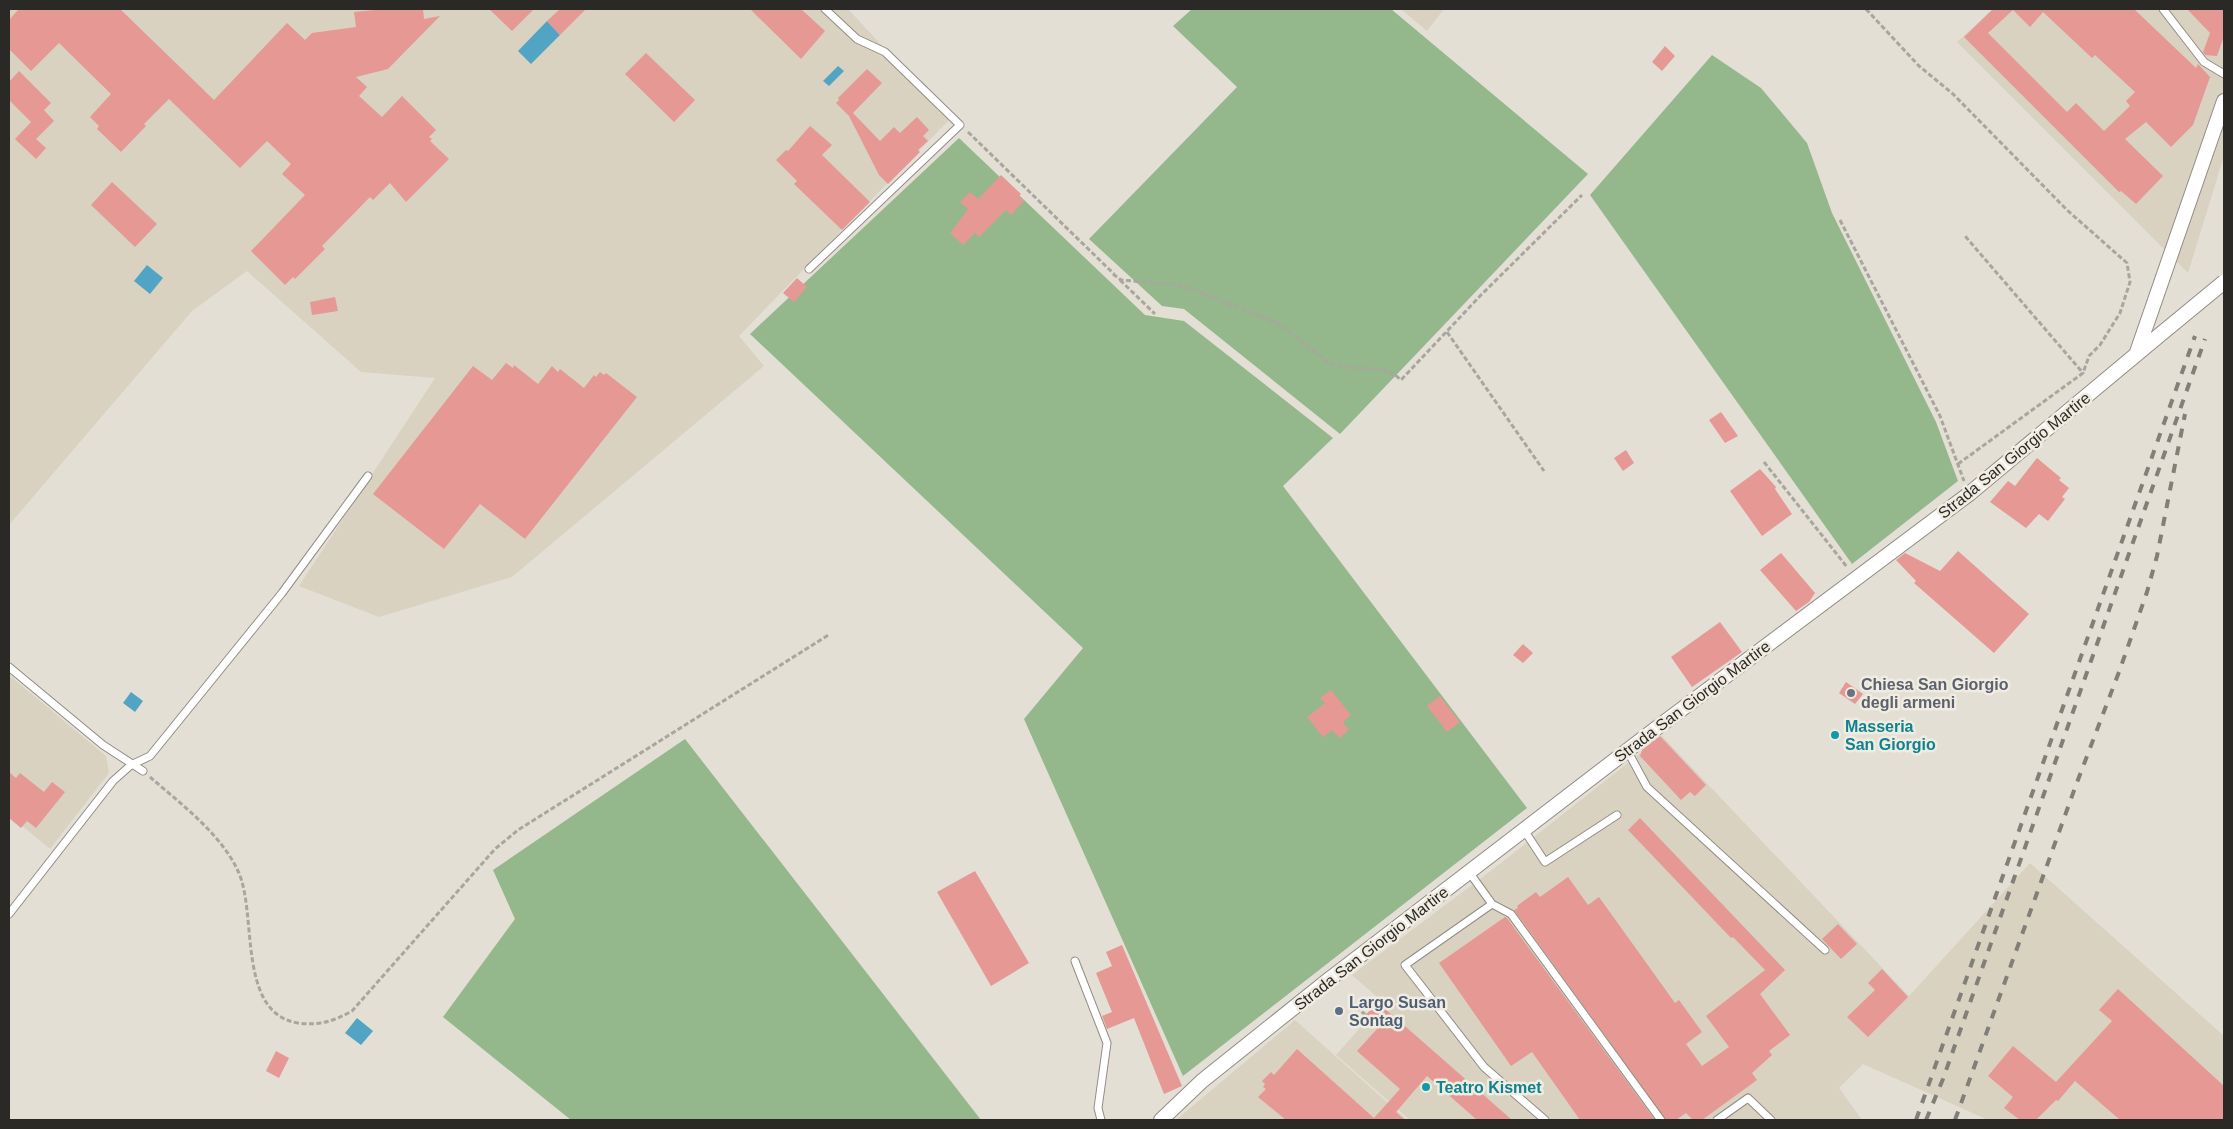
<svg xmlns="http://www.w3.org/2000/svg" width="2233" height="1129" viewBox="0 0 2233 1129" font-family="Arial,sans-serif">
	<rect width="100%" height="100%" fill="#e3dfd5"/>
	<path fill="#d9d2c1" d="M9 9H848L950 119 739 336 764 366 512 577 379 617 299 586 435 378 361 372 247 271 192 311 9 525Z
		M1401 9H1444L1427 31Z
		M1993 9H2224V156L2188 273 1957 42Z
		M9 675 106 756 109 773 50 849 9 815Z
		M1662 736 1909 996 2030 863 2224 1036V1120H1988L1863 1064 1839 1088 1862 1120H1410L1336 1055 1383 1002 1352 975 1492 870Z
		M1295 1020 1407 1120H1176Z"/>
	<path fill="#94b88c" d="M1192 9H1391L1588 174 1340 434 1184 309 1162 306 1089 239 1237 87 1173 26Z
		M1712 55 1761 88 1807 143 1832 213 1936 422 1958 481 1852 564 1590 195Z
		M959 138 1145 315 1184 321 1333 438 1283 486 1527 808 1183 1076 1024 719 1083 648 750 334Z
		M685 739 981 1120H571L443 1017 515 919 493 870Z"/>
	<path fill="#52a4c5" d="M547 21 560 35 531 64 518 51Z
		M838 66 844 71 829 86 823 81Z
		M147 265 163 278 150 294 134 281Z
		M131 692 143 701 135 712 123 703Z
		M357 1018 373 1031 361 1045 345 1033Z"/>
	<path fill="#e59894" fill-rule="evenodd" d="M19 9H120L214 100 287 23 305 40 312 33 356 27 354 12 385 9H423L424 19 440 16 388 69 356 77 367 87 359 96 382 117 402 96 436 130 429 137 432 139 430 141 449 159 406 202 390 183 373 200 370 197 322 246 325 249 295 279 293 277 285 285 251 251 305 195 282 174 291 164 267 141 240 168 169 99 144 124 146 126 121 152 97 129 99 126 90 117 111 94 59 43 31 71 9 49V20Z
		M489 9H534L512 31Z
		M560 9H586L560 35 547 21Z
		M750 9H801L825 31 801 59Z
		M1993 9H2134L2196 68 2198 64 2210 77 2193 125 2171 147 2146 122 2125 139 2163 176 2136 204 2121 191 2119 192 1964 37ZM2013 10 2030 27 2043 12 2092 58 2095 55 2135 92 2126 101 2130 106 2104 131 2076 103 2067 112 1988 33Z
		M2187 9H2224V36L2217 56 2205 55 2203 52 2210 33Z
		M1665 46 1675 56 1662 71 1652 62Z
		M646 53 695 100 674 122 625 74Z
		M867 69 882 83 853 113 880 141 894 127 900 133 917 117 929 130 923 136 928 141 918 150 920 152 888 184 879 175 849 116 836 103 839 100 838 98Z
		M19 71 51 103 44 110 54 121 36 139 46 148 36 159 15 139 31 122 9 100V82Z
		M810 126 832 145 822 155 870 202 842 230 794 184 797 181 776 160 786 150 788 151Z
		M1001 175 1021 194 1019 196 1024 201 1011 215 1006 210 979 237 975 233 963 245 950 233 968 209 960 202 970 192 978 199Z
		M112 182 157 224 135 247 91 205Z
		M797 278 807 287 794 302 783 293Z
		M335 297 338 311 312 315 310 302Z
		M506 363 513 368 514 365 538 384 552 366 558 372 560 369 584 388 594 375 596 377 600 372 604 375 606 373 637 397 525 539 480 504 444 549 373 494 473 366 492 380Z
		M1721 412 1738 436 1725 443 1709 420Z
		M1626 450 1634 463 1623 471 1614 458Z
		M2037 458 2061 478 2059 480 2069 488 2062 497 2065 499 2048 521 2039 514 2026 528 1990 502 2008 481 2015 486Z
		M1760 469 1776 487 1775 489 1792 514 1762 536 1730 491Z
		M1958 551 2029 614 1994 653 1914 583 1916 581 1896 560 1905 553 1940 571Z
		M1781 553 1815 593 1809 602 1796 611 1760 570Z
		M1720 622 1742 652 1692 687 1671 657Z
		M1523 644 1533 653 1523 663 1513 655Z
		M1846 682 1863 694 1855 704 1839 693Z
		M1331 690 1351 715 1343 722 1349 730 1339 738 1332 730 1323 737 1307 717 1325 703 1320 698Z
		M1440 696 1460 722 1447 732 1427 706Z
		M1660 736 1706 785 1695 796 1690 792 1681 800 1640 756 1642 750Z
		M9 772 16 778 20 773 44 792 52 782 65 792 36 828 27 821 21 828 9 818Z
		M1640 818 1785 970 1760 994 1790 1035 1769 1051 1772 1055 1752 1073 1757 1080 1702 1120H1693L1686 1113 1676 1120H1666L1514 910 1518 908 1517 906 1536 892 1540 897 1568 877 1588 905 1599 897 1675 1003 1679 1000 1702 1032 1686 1044 1702 1066 1729 1047 1706 1016 1765 970 1733 937 1731 938 1628 830Z
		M975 871 1029 963 991 986 937 892Z
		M1505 917 1507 918 1655 1120H1580L1532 1052 1511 1066 1439 963Z
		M1838 924 1857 944 1841 959 1822 939Z
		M1122 945 1182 1086 1164 1094 1134 1018 1107 1029 1102 1016 1112 1012 1096 973 1112 966 1106 952Z
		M1882 969 1908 997 1868 1037 1847 1017 1875 990 1868 983Z
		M2118 989 2224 1086V1120H2120L2075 1081 2058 1101 2056 1100 2036 1120H2020L2004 1108 2013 1097 1988 1076 2013 1046 2056 1082 2112 1021 2099 1010Z
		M1377 1002 1414 1034 1512 1120H1477L1427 1076 1396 1112 1405 1120H1286L1258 1097 1266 1089 1263 1087 1265 1084 1262 1081 1271 1072 1274 1075 1297 1049 1374 1118 1400 1089 1357 1051 1377 1029 1364 1017Z
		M276 1051 289 1058 279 1078 266 1071Z"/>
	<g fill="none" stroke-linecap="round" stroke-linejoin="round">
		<g stroke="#918d85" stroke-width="9">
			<path id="lane" d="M2163 9 2204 62 2224 74
				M809 269 960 125 885 52 857 39 825 9
				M9 667 103 745 143 771
				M1627 750 1647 787 1825 950
				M1524 830 1545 862 1617 815
				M1469 872 1492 904 1511 914 1661 1120
				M1492 904 1405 965 1484 1067 1545 1120
				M9 914 113 781 131 765 150 756 282 593 368 476
				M1075 961 1107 1043 1098 1108 1101 1120
				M1717 1120 1748 1098 1771 1120"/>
		</g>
		<g stroke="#918d85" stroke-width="16">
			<path id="street" d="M2136 355 2224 101
				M1161 1120 1202 1081 1327 981 1654 730 1969 494 2156 338"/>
		</g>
		<path stroke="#a9a69d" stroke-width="3" stroke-dasharray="5 2.5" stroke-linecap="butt" d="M1866 9 1919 66 1953 94 2067 210 2127 263 2130 282 2120 313 2100 345 2089 356 2083 373
			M968 132 1114 274
			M1840 220 1940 416 1964 481
			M1113 274 1121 280 1179 285 1205 294 1281 325 1327 362 1344 367 1382 370 1394 374 1401 380 1481 295 1582 195
			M1120 280 1155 314
			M1447 332 1544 471
			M1764 462 1847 567
			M1958 464 2083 373 1965 236
			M150 777C181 804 221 834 238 871 258 913 236 1013 298 1023 319 1026 334 1021 352 1011L495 849 518 830 830 634
			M1356 1007 1379 1026"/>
		<use href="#lane" stroke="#fff" stroke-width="7"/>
		<use href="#street" stroke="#fff" stroke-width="14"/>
		<path stroke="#817f78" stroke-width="4" stroke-dasharray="9 9" stroke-linecap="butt" d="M1916 1120 2195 336
			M1926 1120 1943 1079 2205 339
			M1955 1120 2076 785 2119 672 2147 592 2157 556 2185 414"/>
		<g stroke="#918d85" stroke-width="16" stroke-linecap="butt">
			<path id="street-bridge" d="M2156 338 2224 282"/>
		</g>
		<use href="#street-bridge" stroke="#fff" stroke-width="14"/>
	</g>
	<circle fill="#6b7280" stroke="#f0ece2" stroke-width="2" cx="1851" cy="693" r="5"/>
	<g fill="#0f9aa8" stroke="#f0ece2" stroke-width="2">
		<circle cx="1835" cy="735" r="5"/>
		<circle cx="1426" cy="1087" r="5"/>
	</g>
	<circle fill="#5c6f8a" stroke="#f0ece2" stroke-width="2" cx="1339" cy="1011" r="5"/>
	<g text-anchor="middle" stroke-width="5" stroke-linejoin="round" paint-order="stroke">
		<g font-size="16" fill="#2a2925" stroke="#f0ece2">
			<text transform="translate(2014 455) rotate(-39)" y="6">Strada San Giorgio Martire</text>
			<text transform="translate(1692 701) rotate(-37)" y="6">Strada San Giorgio Martire</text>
			<text transform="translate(1371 948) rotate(-38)" y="6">Strada San Giorgio Martire</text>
		</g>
		<g font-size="16" font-weight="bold" fill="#5b616d" stroke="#f0ece2" text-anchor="start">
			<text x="1861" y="690">Chiesa San Giorgio<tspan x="1861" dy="18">degli armeni</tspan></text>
		</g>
		<g font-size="16" font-weight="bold" fill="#0d838f" stroke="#f0ece2" text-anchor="start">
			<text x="1845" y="732">Masseria<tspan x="1845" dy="18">San Giorgio</tspan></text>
			<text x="1436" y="1093">Teatro Kismet</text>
		</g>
		<g font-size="16" font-weight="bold" fill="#4e5e75" stroke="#f0ece2" text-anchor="start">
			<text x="1349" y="1008">Largo Susan<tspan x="1349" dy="18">Sontag</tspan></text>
		</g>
	</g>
	<rect width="2233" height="1129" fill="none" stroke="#2a2925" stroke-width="20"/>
</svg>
